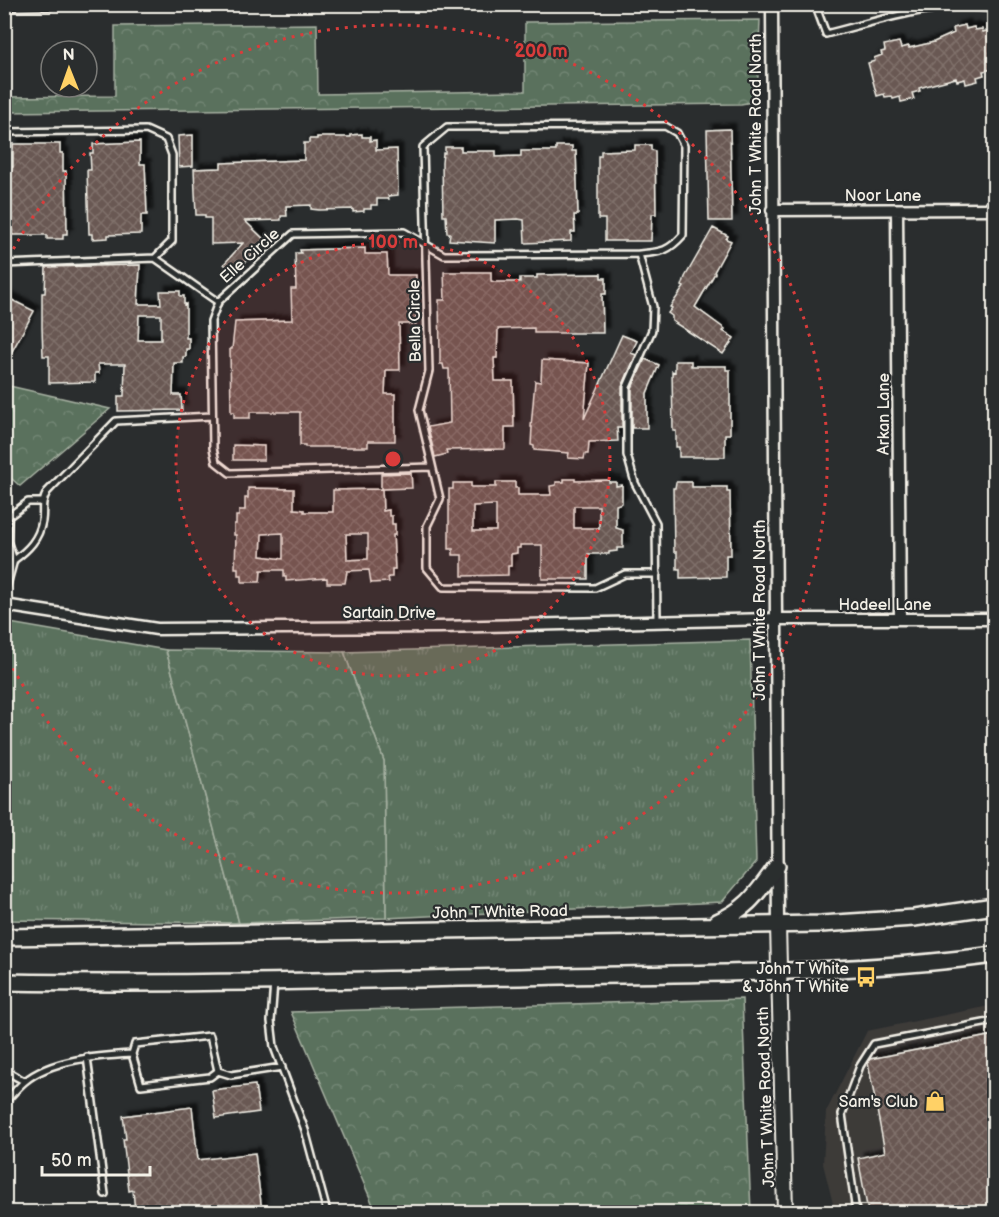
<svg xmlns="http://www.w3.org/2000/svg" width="999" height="1217" viewBox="0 0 999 1217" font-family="'Balsamiq Sans',sans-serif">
	<defs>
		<pattern id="grass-tufts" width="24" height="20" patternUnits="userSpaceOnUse" patternTransform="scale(1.5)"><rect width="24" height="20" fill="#5a715d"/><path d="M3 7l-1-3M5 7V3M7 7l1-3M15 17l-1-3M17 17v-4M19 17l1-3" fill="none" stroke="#728674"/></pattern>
		<pattern id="forest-crowns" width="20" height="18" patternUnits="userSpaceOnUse" patternTransform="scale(1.5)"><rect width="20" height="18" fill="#5a715d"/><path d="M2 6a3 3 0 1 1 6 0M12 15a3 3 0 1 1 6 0" fill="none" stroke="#728674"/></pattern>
		<pattern id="building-cross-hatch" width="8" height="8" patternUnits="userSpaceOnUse" patternTransform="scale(1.5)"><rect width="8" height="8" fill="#695852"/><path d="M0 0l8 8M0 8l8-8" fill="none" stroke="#7f706b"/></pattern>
		<filter id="shadow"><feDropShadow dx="5.5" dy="-5.5" stdDeviation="1.5" flood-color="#0009"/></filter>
	</defs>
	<rect width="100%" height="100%" fill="#2a2d2e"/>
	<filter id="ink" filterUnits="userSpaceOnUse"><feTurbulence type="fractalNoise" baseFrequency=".0167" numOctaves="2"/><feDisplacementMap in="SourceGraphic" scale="12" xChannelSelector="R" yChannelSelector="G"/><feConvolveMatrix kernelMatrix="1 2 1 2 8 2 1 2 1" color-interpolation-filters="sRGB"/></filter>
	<g filter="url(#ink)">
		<path fill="#3d3a39" d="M994 1005V1212H835L823 1164 826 1112 867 1031Z"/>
		<path fill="url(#grass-tufts)" stroke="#a7b1a2" stroke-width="1.5" d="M4 622 166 650 239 923 5 920Z
			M750 640 756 862 722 902 386 918 384 761 344 652Z"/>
		<path fill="url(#forest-crowns)" stroke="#a7b1a2" stroke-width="1.5" d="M760 20 757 101 741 104 5 112V97L115 96V26L317 24 318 94 525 91V22Z
			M5 385 110 409 20 486 5 473Z
			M166 650 344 652 384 761 386 918 239 923Z
			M742 999 751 1212H376L291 1012Z"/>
		<path fill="url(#building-cross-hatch)" stroke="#f4f1e8" stroke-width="1.5" fill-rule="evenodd" filter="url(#shadow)" d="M965 25 966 29 974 27 975 30 982 29 983 32 990 30 994 46V65H991L993 69 983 71 984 75 977 77 978 81 966 84 965 79 957 81 956 78 933 84 919 88 920 91 912 93 914 99 901 102 900 97 893 99 892 96 885 97 884 94 877 96 868 63 875 61 874 58 882 55 881 52 885 51 884 45 899 42 901 48 909 46V48L934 42 954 33 953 28Z
			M730 129 732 221H709L707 130Z
			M362 134V137H370V141L376 140V150L397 149 398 195 388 196 389 199H377V205H371V209H364V211L353 212V209L319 210 311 209V205L286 206 287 216H281V220L245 221 268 243H264L234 274 224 264 243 243 211 244V218H205V215H196L194 169 221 168V163L304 160V143H309V139H317V137H351V135Z
			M193 135V166L179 167 178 136Z
			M140 142V164H145L147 215H141V234L108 235V238L92 239V234H89L87 170H91L90 153H93V144Z
			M13 144H60V153H63V171H66L67 234H63V239H47V235H12V230H9L8 167H13Z
			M635 145H651V150L655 151 656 214H652L651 241H605V219H598V156H601V151L635 150Z
			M556 146H572V151H576L578 215H574L575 232H571V241L525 243 524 220 518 219 495 220V243L449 240 450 233H447L446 216H443L442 163 443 153H445V147H461V151H496V157L521 156V151H556Z
			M713 228 728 236 726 239 731 241 714 272 715 273 695 307 725 329 723 331 734 338 723 354 672 321V316L668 313 672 308 670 307 684 287 682 286 685 277Z
			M365 248V254H387L388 275H416V324H399L400 370H386L385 394H395V441H368V447H305V445H300V412H250V418H234V412H231L230 349H232L235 322 292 320 291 289H296L295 253H301L300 250Z
			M140 265 138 304H161L160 291H180V296H184V305L186 304V338H189V349H186V357H183V363H174L173 395H181L182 410 118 411V396H124L125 364H98L99 373H95V382L49 383V356H43L42 328V293H45L46 267ZM139 315H161V340H138Z
			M444 272H491V281L494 282H520V278H537V275L601 274V278H606V294H602L603 333H534V328L498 329 497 358H494L495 381H513L514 427H505V449L446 450 447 454 435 457 428 427 450 423 449 369H444L443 364H440V354L439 300H445Z
			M4 296 34 311 4 366Z
			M622 335 637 341 631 353 636 355 622 387V428H617L618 441 589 442 588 454H585L584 459 568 458 569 453 534 450V446L531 445 532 427H531L535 381 541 382 542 360 589 363 584 419Z
			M645 359 659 365 647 393V428H632V388Z
			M675 361H691V366H726V370H730V434H725V457H679V447H676V431H673L672 371 675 372Z
			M233 445 264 446V460H233Z
			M411 473 412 488 382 489 383 511 389 510V516H392V524H395V535H393L395 569H392V577H388L389 582 371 583 369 570 347 571 345 583H327V578L286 581V577H284V570H261L260 582H242V575H238V568H235L236 535H234V524H236V516H239V510H245V498H248V488L294 489V509L304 510V512H333V490L381 489V474ZM283 533V559L261 556 262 534ZM346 534H368V559L347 560Z
			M564 479H575V481L609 480V482H616V486L622 485V503L616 505V528L623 530V548H617V551L609 552V554H588V579H542V545H520V548H517V553L511 554V566H508V575L462 576V555H453V549H449V489H453V483H471V487H496V482H515V488H518V495H551L550 486 556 485V482H564ZM496 505V531H473V506ZM574 506H599V528H574Z
			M676 482H692V487H727V492H730L731 555H726V577L680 578V569H677V552H674L673 488H675Z
			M994 1035V1212H868L858 1158 885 1152 868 1063 870 1059Z
			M255 1085 259 1112 216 1118 212 1090Z
			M192 1107 198 1160 255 1153 262 1212H221V1210L200 1212H135L133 1190 129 1191 123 1139H126L123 1116Z"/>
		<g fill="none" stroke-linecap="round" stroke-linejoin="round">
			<g stroke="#f4f1e8" stroke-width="10">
				<path id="service" d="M815 4 826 34C882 20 937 0 994 9
					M4 132 146 130 166 139 172 155V241L155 258
					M4 264 155 258 218 302
					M432 467 230 473 216 462 213 448 211 321 218 302 293 234 404 232 444 255 639 254
					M14 560 7 541 8 517 28 502H42
					M657 574H625L595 588 443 587 427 568V526L440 499 419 410 429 371 423 147 447 127 665 126 677 133 684 146 683 235C668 252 661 252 639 254L653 307 652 330 627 387V455L635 483 656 523 657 622
					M4 596 14 560C28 550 39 539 42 521 44 508 40 505 47 492L116 421 212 416
					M274 983 271 1021 274 1047 305 1130 327 1212
					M87 1057 105 1194
					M4 1070 24 1081
					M218 1071 231 1075 282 1067
					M4 1103C11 1096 17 1088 24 1082 51 1059 98 1056 132 1054L135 1044 210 1036 218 1071 210 1077 141 1085 132 1054
					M856 1212 842 1114 860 1066 874 1044 994 1021"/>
			</g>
			<g stroke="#f4f1e8" stroke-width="15">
				<path id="minor" d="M769 4 772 8 778 925
					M4 5 50 4
					M772 210 994 209
					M897 210 900 619
					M4 605 157 629 440 627 775 619H994"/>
			</g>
			<g stroke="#f4f1e8" stroke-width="18">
				<path id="tertiary" d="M778 925 785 1212"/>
			</g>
			<g stroke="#f4f1e8" stroke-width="20">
				<path id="secondary" d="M717 922C749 908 757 893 777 866
					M4 937 821 924 914 918 994 906
					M4 982C190 985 376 980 562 976 706 973 851 974 994 955"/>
			</g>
			<use href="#service" stroke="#2a2d2e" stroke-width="5"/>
			<use href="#minor" stroke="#2a2d2e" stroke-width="10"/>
			<use href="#tertiary" stroke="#2a2d2e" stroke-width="14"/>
			<use href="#secondary" stroke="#2a2d2e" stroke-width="15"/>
		</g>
	</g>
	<circle cx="393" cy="459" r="217" fill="#d93c3b" fill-opacity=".12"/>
	<g fill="none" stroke="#d93c3b" stroke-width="3" stroke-dasharray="3 6">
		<circle cx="393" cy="459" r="217"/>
		<path d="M5 265A434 434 0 1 1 5 653"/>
	</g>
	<defs>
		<g id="bus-bare" transform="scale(1.62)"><path d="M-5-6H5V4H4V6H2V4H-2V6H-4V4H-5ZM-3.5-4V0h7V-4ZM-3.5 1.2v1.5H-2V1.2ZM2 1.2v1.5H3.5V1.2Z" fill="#ffd166" stroke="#2a2d2e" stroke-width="2.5" paint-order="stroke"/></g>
		<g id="shop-bare" transform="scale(1.62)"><path d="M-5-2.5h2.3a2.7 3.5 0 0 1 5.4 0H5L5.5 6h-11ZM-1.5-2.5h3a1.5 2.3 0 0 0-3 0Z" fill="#ffd166" stroke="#2a2d2e" stroke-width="2.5" paint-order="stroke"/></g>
	</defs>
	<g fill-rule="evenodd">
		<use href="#bus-bare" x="866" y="977"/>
		<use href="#shop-bare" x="935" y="1101"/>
	</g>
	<g text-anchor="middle" stroke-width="4.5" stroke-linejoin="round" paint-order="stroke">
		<g font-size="16" fill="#f4f1e8" stroke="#2a2d2e">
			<text transform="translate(755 124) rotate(-90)" y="6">John T White Road North</text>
			<text x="883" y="201">Noor Lane</text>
			<text transform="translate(249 255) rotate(-42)" y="6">Elle Circle</text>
			<text transform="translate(414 321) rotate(-91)" y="6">Bella Circle</text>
			<text transform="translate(883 414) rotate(-90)" y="6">Arkan Lane</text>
			<text x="885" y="610">Hadeel Lane</text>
			<text transform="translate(759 610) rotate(-90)" y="6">John T White Road North</text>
			<text x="389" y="618">Sartain Drive</text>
			<text transform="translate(500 911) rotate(-1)" y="6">John T White Road</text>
			<text transform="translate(765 1097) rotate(-92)" y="6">John T White Road North</text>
		</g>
		<g font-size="16" fill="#f4f1e8" stroke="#2a2d2e" text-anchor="end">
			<text x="849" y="974">John T White<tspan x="849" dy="18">&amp; John T White</tspan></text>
			<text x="918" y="1107">Sam's Club</text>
		</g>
	</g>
	<circle cx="393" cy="459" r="9" fill="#d93c3b" stroke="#2a2d2e" stroke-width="3"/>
	<g font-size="18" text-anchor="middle" font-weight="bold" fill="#d93c3b" stroke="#2a2d2e" stroke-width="4.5" stroke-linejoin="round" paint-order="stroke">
		<text x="541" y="57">200 m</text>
		<text x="393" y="248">100 m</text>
	</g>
	<rect width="999" height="1217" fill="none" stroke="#2a2d2e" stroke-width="24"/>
	<rect x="12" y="12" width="975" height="1193" fill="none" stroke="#f4f1e8" stroke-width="2" filter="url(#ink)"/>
	<g transform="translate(69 69) rotate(359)"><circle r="28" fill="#2a2d2e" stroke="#7b7b78" stroke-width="1.5"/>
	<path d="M0-4.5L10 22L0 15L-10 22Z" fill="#ffd166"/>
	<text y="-9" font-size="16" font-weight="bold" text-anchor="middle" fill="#f4f1e8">N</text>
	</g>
	<path d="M42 1166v9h108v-9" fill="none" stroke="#f4f1e8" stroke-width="3"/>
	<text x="51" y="1166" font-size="18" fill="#f4f1e8" stroke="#2a2d2e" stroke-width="4.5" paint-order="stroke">50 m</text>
</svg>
